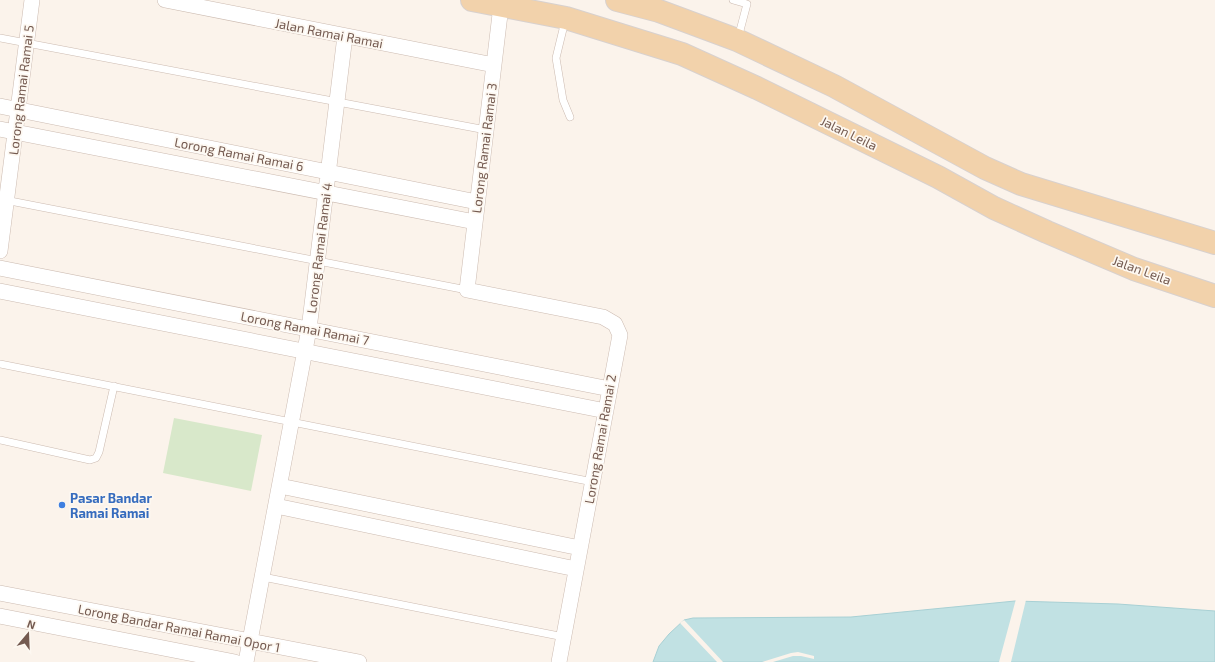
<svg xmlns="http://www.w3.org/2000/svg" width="1215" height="662" viewBox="0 0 1215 662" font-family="'Exo 2',sans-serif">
	<rect width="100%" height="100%" fill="#fbf3eb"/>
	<path fill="#d8e8ca" d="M174 418 262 435 251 491 163 473Z"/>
	<path fill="#c1e1e3" stroke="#a8d0d4" d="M1015 601 1118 604 1215 611V662H653L659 646 669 634 684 620 693 618 851 617Z"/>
	<path fill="#fbf3eb" d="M1016 599 1026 600 1011 662H999Z
		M684 620 723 662H717L680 623Z
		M798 652 814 656V659L801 656H793L773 662H762L791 653Z"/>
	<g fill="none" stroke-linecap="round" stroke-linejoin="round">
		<g stroke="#ccbbb1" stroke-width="8">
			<path id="service" d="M733 0 747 4 738 38
				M565 21 556 58 563 100 570 117
				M0 38 486 130
				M5 200 467 290
				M0 364 593 482
				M0 440 90 460 96 458 99 452 114 386
				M263 577 564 637"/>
		</g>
		<g stroke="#ccbbb1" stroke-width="16">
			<path id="minor" d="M165 0 494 65
				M501 6 467 290 603 317 615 324 620 335 559 662
				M0 106 477 202
				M0 129 475 222
				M0 251 32 0
				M0 268 610 389
				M0 291 606 411
				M280 486 580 548
				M276 506 576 569
				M0 593 359 662
				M0 616 235 662
				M246 662 309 329 345 36"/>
		</g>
		<g stroke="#d8d1ce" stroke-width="24">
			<path id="primary" d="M472 0 566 18 682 54 757 88 938 177 994 208 1047 232 1134 269 1215 296
				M617 0 659 11 737 40 834 86 985 168 1021 184 1215 243"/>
		</g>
		<use href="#service" stroke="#fff" stroke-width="7"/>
		<use href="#minor" stroke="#fff" stroke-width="15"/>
		<use href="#primary" stroke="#f2d2ab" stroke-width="22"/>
	</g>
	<circle fill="#3f7fe0" stroke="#fdf8f1" stroke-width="1.5" cx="62" cy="505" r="4"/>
	<g text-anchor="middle" stroke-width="3.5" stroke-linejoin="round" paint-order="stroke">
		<g font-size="13" fill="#745a50" stroke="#fdf8f1">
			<text transform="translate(329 33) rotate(11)" y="5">Jalan Ramai Ramai</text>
			<text transform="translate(21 90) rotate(-83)" y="5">Lorong Ramai Ramai 5</text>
			<text transform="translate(849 133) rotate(26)" y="5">Jalan Leila</text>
			<text transform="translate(484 148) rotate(-83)" y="5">Lorong Ramai Ramai 3</text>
			<text transform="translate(239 154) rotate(11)" y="5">Lorong Ramai Ramai 6</text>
			<text transform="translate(319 248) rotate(-83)" y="5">Lorong Ramai Ramai 4</text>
			<text transform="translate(1142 270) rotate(20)" y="5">Jalan Leila</text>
			<text transform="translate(305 328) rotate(11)" y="5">Lorong Ramai Ramai 7</text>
			<text transform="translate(600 439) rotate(-80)" y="5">Lorong Ramai Ramai 2</text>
			<text transform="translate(179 628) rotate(11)" y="5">Lorong Bandar Ramai Ramai Opor 1</text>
		</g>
		<g font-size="13" font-weight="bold" fill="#366cbe" stroke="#fdf8f1" text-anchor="start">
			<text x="70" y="503">Pasar Bandar<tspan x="70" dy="15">Ramai Ramai</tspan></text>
		</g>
	</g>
	<g transform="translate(28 634) rotate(19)" stroke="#fdf8f1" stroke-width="3" paint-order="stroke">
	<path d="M0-3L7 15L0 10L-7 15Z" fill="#745a50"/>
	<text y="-6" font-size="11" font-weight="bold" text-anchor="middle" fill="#745a50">N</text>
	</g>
</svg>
